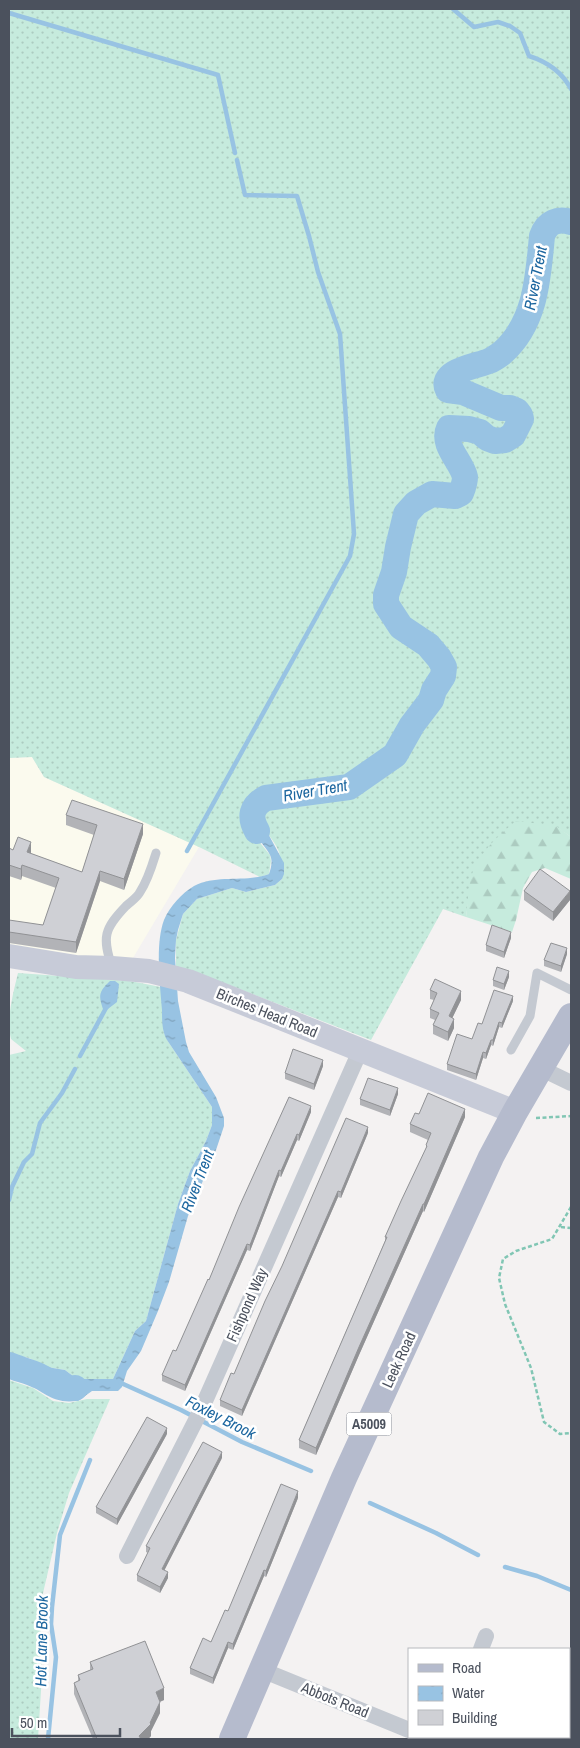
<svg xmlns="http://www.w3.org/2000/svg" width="580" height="1748" viewBox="0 0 580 1748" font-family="'Archivo Narrow',sans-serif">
	<defs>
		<pattern id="grass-dots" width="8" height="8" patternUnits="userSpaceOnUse" patternTransform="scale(1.25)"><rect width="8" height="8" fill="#c6ebdd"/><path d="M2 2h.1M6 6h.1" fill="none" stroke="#accbc0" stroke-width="1.8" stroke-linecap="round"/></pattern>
		<pattern id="forest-firs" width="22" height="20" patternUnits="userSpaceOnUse" patternTransform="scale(1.25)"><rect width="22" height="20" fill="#c6ebdd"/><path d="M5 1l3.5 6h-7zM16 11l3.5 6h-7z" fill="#accbc0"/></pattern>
		<pattern id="water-ripples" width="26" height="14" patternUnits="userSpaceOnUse" patternTransform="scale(1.25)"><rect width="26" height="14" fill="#98c3e3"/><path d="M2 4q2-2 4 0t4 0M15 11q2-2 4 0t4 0" fill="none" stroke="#7ea1bb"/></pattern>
	</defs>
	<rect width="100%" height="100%" fill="#f4f2f2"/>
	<path fill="#fbfaee" d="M32 757 44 777 199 847 130 963 9 946V758Z"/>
	<path fill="url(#grass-dots)" d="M9 9H571V837L555 826 472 876 466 917 443 909 371 1040 224 983 176 970V940L183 914 197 899 232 888 246 892 275 885 282 879C281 871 281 860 279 852 273 836 257 827 260 809L266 805 253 795 257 839 270 855 271 861 269 874 260 877 199 847 44 777 32 757 9 758Z
		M18 973 130 981 161 987 164 1033 169 1043 212 1107V1125L206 1141 190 1171 178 1204 146 1321 135 1331 113 1379H77L65 1370 47 1367 29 1358 9 1354V1055L26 1051 11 1039C6 1019 13 994 18 973Z
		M9 1380 33 1388 53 1401 69 1403 87 1399H110L69 1493 57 1533 40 1606 42 1674 38 1739H9Z"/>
	<path fill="url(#forest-firs)" d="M516 821 556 826 571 837V879L545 868 532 872 523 888 516 920 512 932 466 917C468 903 468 887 472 874 480 852 499 835 516 821Z"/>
	<path fill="url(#water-ripples)" d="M253 795 267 804 260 809 259 817 284 863V874L282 879 275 885 246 892 232 888 197 899 183 914 178 930 176 940 175 958 178 1001 186 1042 189 1052 216 1097 224 1118V1126L216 1150 188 1216 169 1282 158 1311 141 1351 127 1371 122 1387 118 1391H92L78 1401 66 1399 41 1382 47 1367 65 1370 77 1379H113L135 1331 146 1321 178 1204 190 1171 206 1141 212 1125V1107L169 1043C167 1040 165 1037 164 1033 162 1026 162 1018 162 1010 160 984 155 944 164 920 170 906 182 893 194 886 218 874 245 883 269 874 271 868 273 861 270 855 262 839 228 812 253 795Z
		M110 981H115L119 984 117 1002 104 1012C99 997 97 993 110 981Z"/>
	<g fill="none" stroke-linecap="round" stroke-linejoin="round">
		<path stroke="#98c3e3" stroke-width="4.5" d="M453 9 474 27 498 22 510 26 520 33 529 56C548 62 562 72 571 89
			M9 13 218 75 235 153
			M187 851 350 556 354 534 340 334 318 272 309 236 297 196 245 195 237 160
			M80 1056 106 1008
			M9 1200 12 1187 24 1162 32 1154 40 1123 62 1093 75 1069
			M121 1383 181 1410 242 1442 311 1471
			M370 1503 436 1533 478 1555
			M505 1567 537 1576 571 1590
			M48 1739 56 1657 51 1624 52 1607 60 1535 90 1460"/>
		<path stroke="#98c3e3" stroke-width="26" d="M257 831C249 817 251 806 266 798L349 787 395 755 412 725 431 700 434 690 443 676 444 667 439 658 428 645 401 627 386 604V595L394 572 398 547 406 514 416 503 432 494 455 496 461 493C463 488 465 483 465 477 462 462 441 445 449 428L469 429 480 432 487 438 495 441 505 440 513 435 521 419 520 415 517 411 510 408H501L463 392 448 390C438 371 478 366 489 361 494 359 498 356 502 353 536 323 538 278 542 236 547 222 558 218 571 222
			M9 1365C18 1369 29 1371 39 1376 52 1382 59 1391 75 1388"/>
		<path stroke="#81c6b4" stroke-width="2.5" stroke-dasharray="4 2.5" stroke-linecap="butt" d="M536 1118 571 1116
			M571 1207 552 1239 516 1251 503 1259 499 1278 505 1304 531 1368 544 1422 560 1434 571 1433
			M561 1227 571 1228"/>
		<path stroke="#c4c9d1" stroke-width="9" d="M112 967C102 937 104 929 126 906 131 901 137 898 140 892 148 880 152 866 156 853
			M511 1050 530 1016 537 973 571 990"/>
		<path stroke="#c4c9d1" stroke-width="16" d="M540 1068 571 1083
			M127 1556 201 1410 360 1051
			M481 1649 486 1636
			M262 1670 409 1730
			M426 1737 432 1739
			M444 1739 445 1737"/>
		<path stroke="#c7cbd8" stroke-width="24" d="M9 956 76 967 112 968 149 971 188 981 515 1112"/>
		<path stroke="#b5bbcd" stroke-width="26" d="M232 1739 344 1478 491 1157 515 1112 571 1016"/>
	</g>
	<path fill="#b2b3b7" d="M66 815 143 834 124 890 100 881 76 953 9 943V923L43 925 56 888 22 876 21 880 9 876V848L13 850 31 852V854L82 872 94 835 66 825Z
		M524 891 570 900 553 921 524 900Z
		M511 938 504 958 486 951V945Z
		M567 954 561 972 544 966V960Z
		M509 977 504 990 493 986V980Z
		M430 990 461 1000 452 1018 454 1028 448 1041 433 1034V1025L435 1020 430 1018V1009L434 1000 430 999Z
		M513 1001 502 1028 499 1027 493 1046 491 1045 486 1059 483 1058 476 1080 447 1070V1064L472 1039Z
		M323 1066 314 1090 285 1079V1073Z
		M398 1094 390 1116 360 1105V1099Z
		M289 1097 311 1112 299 1141 297 1140 281 1177 279 1176 250 1251 247 1250 185 1391 162 1381V1375L176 1351 209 1280Z
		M419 1114 465 1117 424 1212 423 1211 359 1355 316 1455 299 1448V1440L385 1241V1237L426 1149V1145L428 1140 410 1132V1124Z
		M368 1133 341 1198 338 1197 242 1416 220 1406V1400Z
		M167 1434 117 1525 96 1513V1507Z
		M222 1458 164 1570 168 1578 160 1593 137 1581V1575L148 1553 146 1552V1546Z
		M298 1498 266 1577 264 1576 233 1650 228 1648 213 1684 190 1674V1668L211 1642 228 1611Z
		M90 1662 164 1700 160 1702V1713L151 1731V1736L148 1739H93L74 1694V1683L78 1681V1675L90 1670Z"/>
	<path fill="#919295" d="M143 824V834L124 890V879Z
		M31 842V852L27 863V852Z
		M22 865V876L21 880V869Z
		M100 871V881L76 953V942Z
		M570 891V900L553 921V912Z
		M511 932V938L504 958V952Z
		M567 948V954L561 972V966Z
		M509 971V977L504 990V984Z
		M461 991V1000L449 1025V1016Z
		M513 996V1001L502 1028V1023Z
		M454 1019V1028L448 1041V1032Z
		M499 1022V1027L493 1046V1040Z
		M491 1040V1045L486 1059V1053Z
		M483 1052V1058L476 1080V1074Z
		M323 1060V1066L314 1090V1084Z
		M398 1088V1094L390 1116V1110Z
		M311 1106V1112L299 1141V1135Z
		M465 1109V1117L424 1212V1204Z
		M368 1127V1133L341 1198V1192Z
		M297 1134V1140L281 1177V1171Z
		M279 1170V1176L250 1251V1245Z
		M338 1191V1197L242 1416V1410Z
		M423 1204V1211L359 1355 316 1455V1448L359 1347Z
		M247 1244V1250L185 1391V1385Z
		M167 1428V1434L117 1525V1519Z
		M222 1452V1458L162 1575V1569Z
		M298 1491V1498L266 1577V1571Z
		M264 1570V1576L233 1650V1644Z
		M168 1572V1578L160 1593V1587Z
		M228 1642V1648L213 1684V1678Z
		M164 1688V1700L156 1703V1692Z
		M160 1702V1713L151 1731V1736L148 1739H139V1736L150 1723Z"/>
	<path fill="#cfd0d5" stroke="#919295" d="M72 800 143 824 124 879 100 871 76 942 9 932V920L43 925 59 878 22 865 21 869 9 865V848L13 850 18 837 31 842 27 852 82 872 97 825 66 815Z
		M540 869 570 891 553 912 524 891Z
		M492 925 511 932 504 952 486 945Z
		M551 943 567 948 561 966 544 960Z
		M497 967 509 971 504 984 493 980Z
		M435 979 461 991 449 1016 454 1019 448 1032 433 1025 439 1013 430 1009 437 993 430 990Z
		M494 990 513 996 502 1023 499 1022 493 1040H491L486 1053 483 1052 476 1074 447 1064 457 1034 472 1039 478 1023 482 1024Z
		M293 1049 323 1060 314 1084 285 1073Z
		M368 1078 398 1088 390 1110 360 1099Z
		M428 1093 465 1109 424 1204H423L359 1347 316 1448 299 1440 387 1237H385L401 1201 427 1146 426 1145 431 1133 410 1124 415 1113 419 1114Z
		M289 1097 311 1106 299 1135 297 1134 281 1171 279 1170 250 1245 247 1244 185 1385 162 1375 173 1350 176 1351 208 1279 209 1280 239 1207Z
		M346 1118 368 1127 341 1192 338 1191 242 1410 220 1400 231 1373 234 1374 265 1301 282 1266Z
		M147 1417 167 1428 117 1519 96 1507Z
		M203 1442 222 1452 162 1569 168 1572 160 1587 137 1575 150 1548 146 1546Z
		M281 1484 298 1491 266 1571 264 1570 233 1644 228 1642 213 1678 190 1668 203 1638 211 1642 225 1610 228 1611Z
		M145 1641 164 1688 156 1692 160 1702 150 1723 151 1724 139 1736 141 1739H97L74 1683 80 1680 78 1675 93 1669 90 1662Z"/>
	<g text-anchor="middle" stroke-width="5" stroke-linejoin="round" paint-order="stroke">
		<rect fill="#fff" stroke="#81858e" stroke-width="1" x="346.5" y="1412.5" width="45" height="23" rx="4"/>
		<g font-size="14" font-weight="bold" fill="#4b515d">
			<text x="369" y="1429">A5009</text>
		</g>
		<g font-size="15" fill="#4b515d" stroke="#fff">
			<text transform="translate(267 1013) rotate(22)" y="5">Birches Head Road</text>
			<text transform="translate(247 1305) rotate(-66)" y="5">Fishpond Way</text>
			<text transform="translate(399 1360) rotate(-65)" y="5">Leek Road</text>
			<text transform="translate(335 1700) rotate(22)" y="5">Abbots Road</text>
		</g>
		<g font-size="16" font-style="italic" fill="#1c669f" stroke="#fff">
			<text transform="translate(535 278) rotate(-79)" y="6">River Trent</text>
			<text transform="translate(315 790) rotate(-10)" y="6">River Trent</text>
			<text transform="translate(197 1181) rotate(-69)" y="6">River Trent</text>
			<text transform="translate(221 1417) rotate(27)" y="6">Foxley Brook</text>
			<text transform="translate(41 1641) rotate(-89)" y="6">Hot Lane Brook</text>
		</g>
	</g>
	<rect width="580" height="1748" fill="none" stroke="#4b515d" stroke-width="20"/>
	<rect x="408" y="1648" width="162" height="90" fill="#ffffff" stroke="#b7b9be"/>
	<rect x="418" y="1664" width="25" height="8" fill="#b5bbcd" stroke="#b7b9be"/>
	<text x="452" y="1673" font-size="15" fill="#4b515d">Road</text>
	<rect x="418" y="1686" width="25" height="15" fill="url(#water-ripples)" stroke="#b7b9be"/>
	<text x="452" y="1698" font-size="15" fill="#4b515d">Water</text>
	<rect x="418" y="1710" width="25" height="15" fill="#cfd0d5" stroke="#b7b9be"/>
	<text x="452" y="1723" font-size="15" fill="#4b515d">Building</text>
	<path d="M12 1728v8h108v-8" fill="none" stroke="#4b515d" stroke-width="2.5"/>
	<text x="20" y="1728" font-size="15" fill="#4b515d" stroke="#ffffff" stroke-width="4" paint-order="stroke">50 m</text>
</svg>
